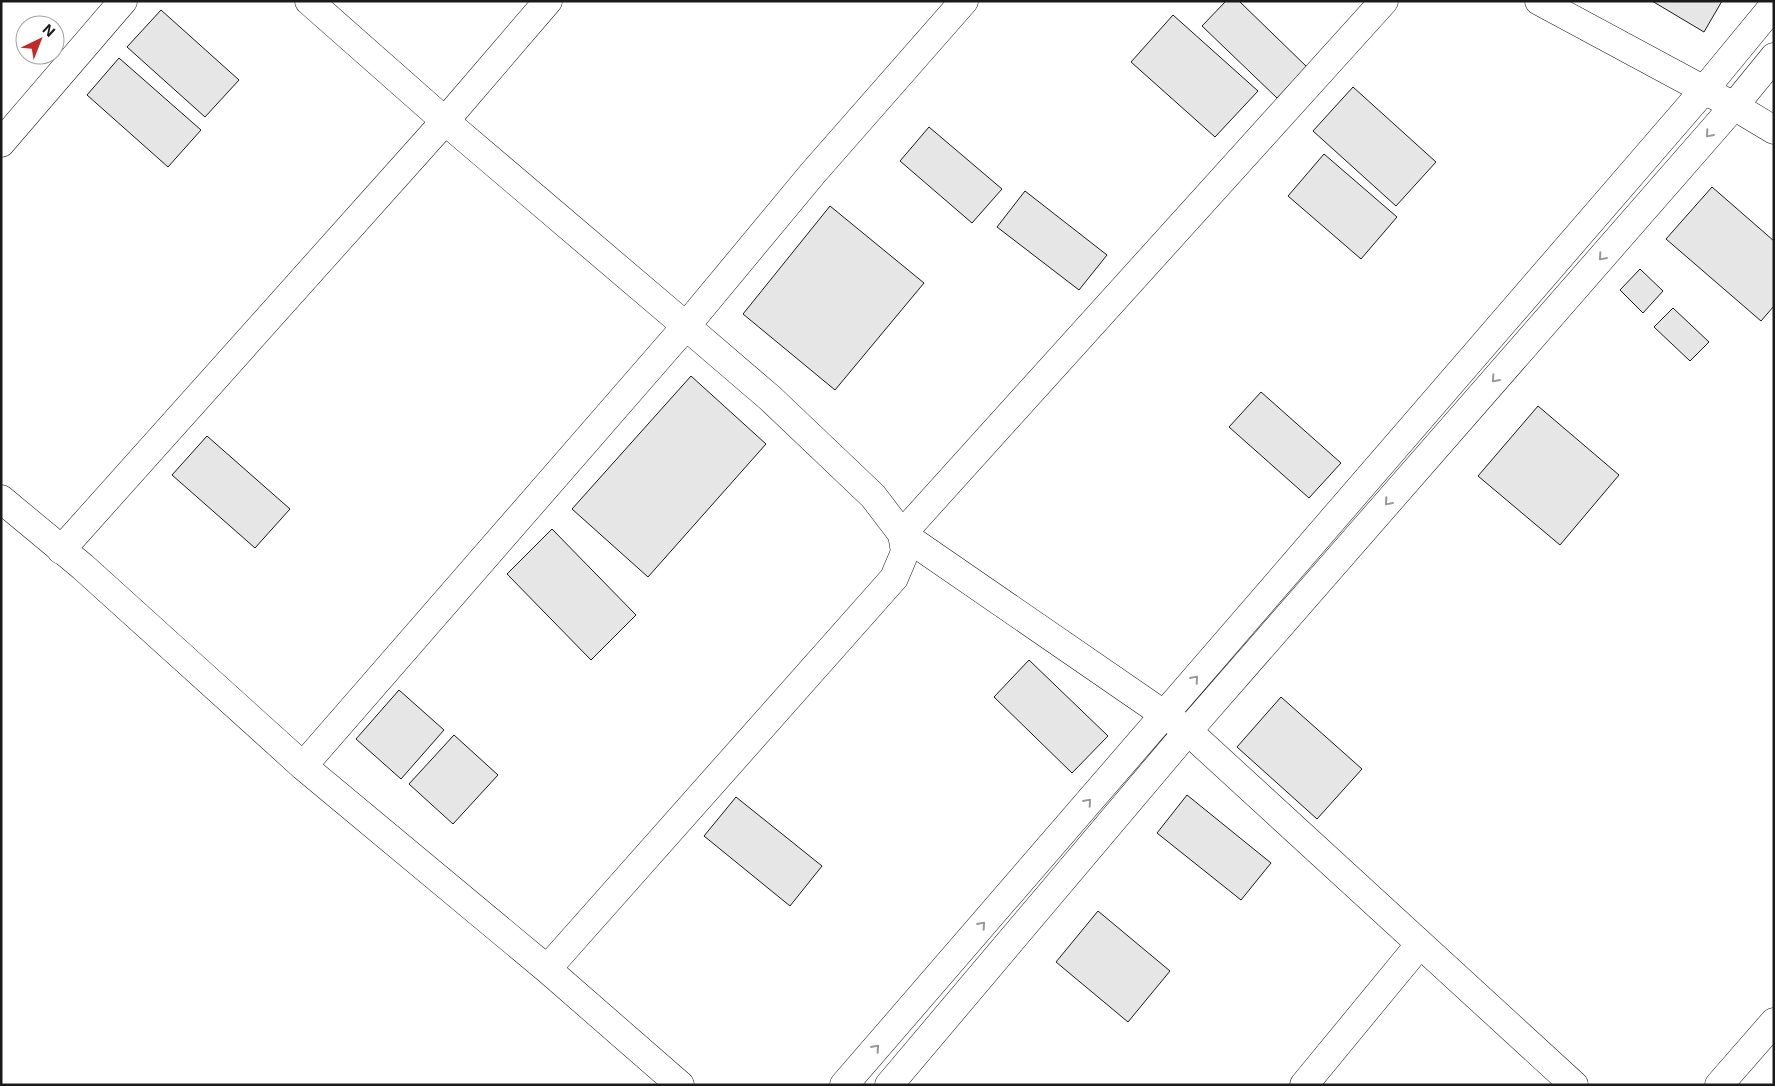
<svg xmlns="http://www.w3.org/2000/svg" width="1775" height="1086" viewBox="0 0 1775 1086" font-family="Inter,sans-serif">
	<rect width="100%" height="100%" fill="#fff"/>
	<path fill="#e6e6e6" stroke="#1a1a1a" d="M1226 1H1239L1307 67 1277 98 1202 26Z
		M1652 1H1722L1704 32Z
		M161 10 239 80 205 117 127 47Z
		M1173 15 1258 91 1215 137 1131 62Z
		M119 58 201 130 168 167 87 95Z
		M1353 87 1436 162 1396 206 1313 131Z
		M929 127 1002 189 972 223 900 161Z
		M1324 154 1397 217 1361 259 1288 196Z
		M1712 187 1774 241V306L1761 321 1666 239Z
		M1025 191 1107 255 1079 290 997 227Z
		M830 206 924 283 835 390 743 314Z
		M1640 269 1663 291 1643 313 1620 290Z
		M1673 308 1709 342 1690 361 1654 327Z
		M691 376 766 444 648 577 572 509Z
		M1261 392 1341 463 1309 498 1229 427Z
		M1538 406 1619 475 1560 545 1478 476Z
		M207 436 290 509 255 548 172 475Z
		M552 529 636 615 591 660 507 574Z
		M1029 660 1108 736 1072 773 994 697Z
		M399 690 444 730 401 779 356 739Z
		M1281 697 1362 769 1317 819 1237 747Z
		M454 735 498 775 453 824 409 784Z
		M1187 795 1271 863 1241 900 1157 833Z
		M736 797 822 866 790 906 704 836Z
		M1098 911 1170 971 1128 1022 1056 962Z"/>
	<g fill="none" stroke-linecap="round" stroke-linejoin="round">
		<g stroke="#1a1a1a" stroke-width="29">
			<path id="minor" d="M309 1 445 121 686 326 813 173 964 1
				M1384 1 902 534 1188 731 1574 1085
				M1539 1 1734 106 1774 130
				M1 143 123 1
				M1 499 83 567 303 766 547 969 680 1085
				M61 550 445 121 548 1
				M303 766 686 326 770 398 873 496 902 534 905 552 894 578 547 969
				M844 1085 1704 90 1774 5
				M889 1085 1188 731 1734 106 1774 57
				M1304 1085 1420 944
				M1719 1085 1774 1022"/>
		</g>
		<use href="#minor" stroke="#fff" stroke-width="28"/>
	</g>
	<defs><path id="oneway-chevron" d="M-2-3.5L2.5 0L-2 3.5" fill="none" stroke-width="1.6" stroke-linecap="round" stroke-linejoin="round" transform="scale(1.25)"/></defs>
	<g stroke="#989898">
		<use href="#oneway-chevron" transform="translate(1709 134) rotate(131)"/>
		<use href="#oneway-chevron" transform="translate(1602 257) rotate(131)"/>
		<use href="#oneway-chevron" transform="translate(1495 379) rotate(131)"/>
		<use href="#oneway-chevron" transform="translate(1388 502) rotate(131)"/>
		<use href="#oneway-chevron" transform="translate(1195 679) rotate(-49)"/>
		<use href="#oneway-chevron" transform="translate(1088 802) rotate(-49)"/>
		<use href="#oneway-chevron" transform="translate(982 925) rotate(-49)"/>
		<use href="#oneway-chevron" transform="translate(876 1048) rotate(-49)"/>
	</g>
	<rect width="1775" height="1086" fill="none" stroke="#1a1a1a" stroke-width="5"/>
	<g transform="translate(40 40) rotate(43)"><circle r="24" fill="#ffffff" stroke="#a3a3a3"/>
	<path d="M0-4L9 19L0 12L-9 19Z" fill="#c62828"/>
	<text y="-8" font-size="14" font-weight="bold" text-anchor="middle" fill="#1a1a1a">N</text>
	</g>
</svg>
